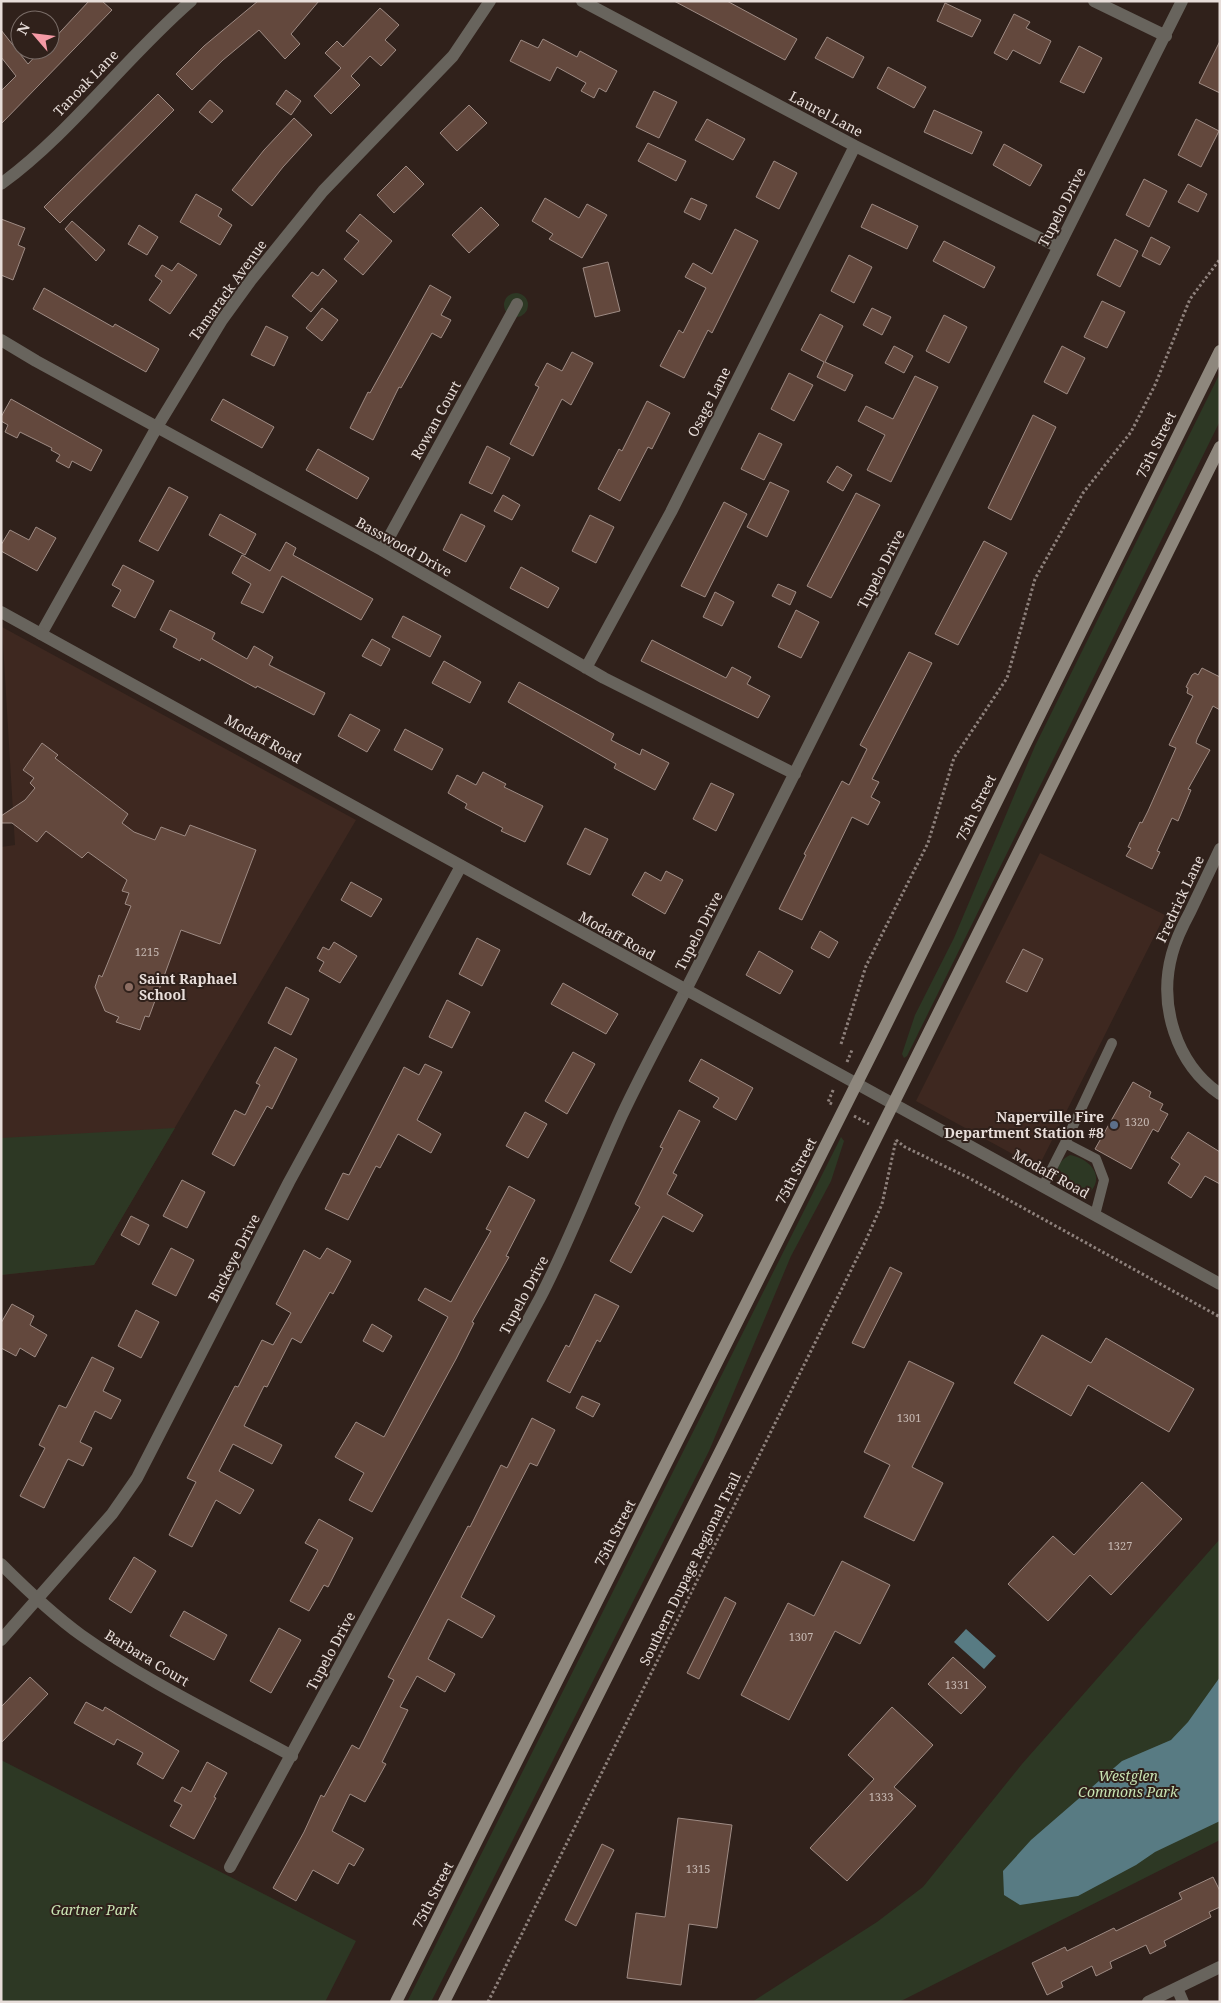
<svg xmlns="http://www.w3.org/2000/svg" width="1221" height="2003" viewBox="0 0 1221 2003" font-family="'Noto Serif',serif">
	<rect width="100%" height="100%" fill="#30211b"/>
	<path fill="#3e2820" d="M2 627 356 820 94 1265 1 1275V847L15 845Z
		M1040 853 1165 915 1038 1168 916 1101Z"/>
	<path fill="#2d3824" d="M504 305a12 12 0 1 1 24 0a12 12 0 1 1-24 0Z
		M1220 373V421L907 1056 904 1058 902 1054 915 1015 954 938 1035 746Z
		M175 1128 94 1265 1 1275V1138Z
		M841 1137 844 1141 831 1181 791 1256 709 1451 431 2002H407Z
		M1070 1155C1088 1158 1106 1175 1090 1192 1068 1197 1041 1170 1070 1155Z
		M1220 1539V1840L899 2002H752L877 1922 923 1887 1022 1764Z
		M1 1760 356 1941 325 2002H1Z"/>
	<path fill="#587b83" d="M966 1629 996 1656 984 1669 954 1642Z
		M1220 1677V1821L1155 1852 1136 1865 1078 1896 1020 1905 1004 1895 1003 1871 1031 1840 1122 1761 1171 1740 1188 1722Z"/>
	<path fill="#63483d" stroke="#9e8b84" d="M89 1H102L112 10 1 124V91L16 76 1 57V30L28 64 41 50H50V43Z
		M258 1H319L291 34 300 44 285 59 259 30 223 60 192 90 176 74 204 46Z
		M674 1H727L797 39 785 60Z
		M945 3 981 20 972 37 937 21Z
		M380 8 399 25 385 40 396 50 381 66 370 56 351 76 360 85 331 114 314 96 341 68 325 53 337 41 343 47Z
		M1014 14 1030 22 1026 28 1051 41 1040 64 1013 50 1007 60 994 53Z
		M827 37 864 57 853 78 815 58Z
		M543 39 577 57 580 51 617 71 606 92 599 88 594 98 581 91 586 83 557 67 550 81 510 61 521 40 538 48Z
		M1220 41V93L1199 83Z
		M1079 46 1102 58 1084 93 1060 82Z
		M888 67 926 87 914 108 877 88Z
		M286 90 301 101 291 115 276 104Z
		M654 91 677 102 659 138 636 127Z
		M158 94 174 110 60 223 44 207Z
		M210 100 223 111 212 123 199 112Z
		M469 105 487 123 457 151 440 133Z
		M934 110 982 132 972 154 924 132Z
		M294 118 312 135 283 167 252 206 232 190 264 150Z
		M707 119 745 139 733 160 695 140Z
		M1196 119 1219 131 1201 167 1178 155Z
		M648 143 686 161 676 181 638 161Z
		M1004 144 1042 165 1030 186 993 165Z
		M774 161 797 173 779 209 756 197Z
		M406 166 424 184 394 213 377 195Z
		M1144 179 1167 191 1149 227 1126 215Z
		M1188 184 1207 194 1198 212 1178 202Z
		M196 194 222 209 218 216 232 225 220 245 180 222Z
		M545 198 579 218 587 204 607 215 582 258 549 239 553 234 532 221Z
		M691 198 707 205 700 220 684 212Z
		M872 204 918 226 907 249 861 227Z
		M481 207 499 225 469 253 452 235Z
		M360 214 392 241 363 275 344 259 359 241 346 231Z
		M1 219 25 228 18 245 25 248 13 280 1 275Z
		M72 221 105 250 96 261 65 229Z
		M139 225 158 237 147 255 128 244Z
		M735 229 758 241 712 333 708 330 684 378 660 366 679 330 683 333 706 288 685 277 693 263 712 274Z
		M1151 237 1170 247 1160 265 1142 256Z
		M1115 239 1138 251 1120 287 1097 275Z
		M944 241 995 267 984 288 933 261Z
		M849 255 872 267 854 303 831 291Z
		M608 262 620 311 595 317 583 268Z
		M178 263 197 275 170 314 149 300 162 281 155 276 162 265 172 271Z
		M323 269 337 281 311 312 292 296 312 272 318 276Z
		M430 285 451 297 441 315 451 320 441 338 432 333 401 388 399 387 373 440 350 428 368 392 370 393Z
		M44 288 113 327 115 324 159 349 146 372 33 309Z
		M1102 301 1125 312 1107 348 1084 337Z
		M322 308 338 320 322 341 306 328Z
		M872 308 891 317 882 335 863 325Z
		M820 314 843 326 825 362 853 375 845 391 817 377 824 362 801 350Z
		M944 315 967 327 949 363 926 351Z
		M266 326 288 337 274 366 251 355Z
		M894 346 913 356 904 373 885 363Z
		M1062 346 1085 358 1067 394 1044 382Z
		M572 352 593 363 571 405 562 399 533 456 510 444 539 387 535 385 547 363 562 371Z
		M789 373 813 385 794 421 771 409Z
		M915 376 938 387 891 482 867 470 885 435 858 421 866 406 893 419Z
		M11 399 102 450 91 471 72 461 69 468 56 461 60 455 51 450 52 448 20 432 17 438 5 432 8 425 1 421V417Z
		M223 399 274 427 262 448 211 420Z
		M647 401 670 413 652 449 648 447 620 501 598 489 619 449 622 451Z
		M1033 415 1056 427 1011 520 988 508Z
		M759 433 782 444 764 480 741 469Z
		M487 446 510 458 492 494 469 483Z
		M318 449 369 478 357 499 306 470Z
		M837 466 852 475 843 491 827 482Z
		M770 482 789 491 767 537 747 527Z
		M169 487 188 497 158 551 139 541Z
		M856 493 880 505 831 598 807 586Z
		M503 495 520 505 512 520 494 511Z
		M724 502 747 514 705 597 681 586Z
		M220 514 256 534 245 555 209 535Z
		M461 514 485 526 466 562 443 550Z
		M590 515 614 527 596 563 572 551Z
		M36 527 56 538 37 571 1 551V545L10 530 29 540Z
		M984 541 1007 553 958 645 935 634Z
		M286 542 296 548 293 555 373 599 361 620 282 576 263 613 241 603 251 584 232 573 242 555 270 571Z
		M123 565 154 581 135 618 112 606 121 590 112 585Z
		M521 567 559 588 548 608 510 588Z
		M778 584 796 592 790 605 772 596Z
		M715 592 734 602 722 626 703 617Z
		M170 610 215 633 212 639 247 659 254 646 273 657 269 665 325 693 314 715 257 686 256 688 201 658 200 661 173 647 177 639 160 630Z
		M796 610 819 622 801 658 778 647Z
		M403 616 441 636 430 657 392 637Z
		M372 639 390 649 381 666 362 656Z
		M652 640 726 678 732 667 751 677 747 684 770 696 758 718 641 661Z
		M909 652 932 663 872 779 879 782 871 797 880 802 868 825 852 817 802 920 779 909 806 855 804 854 842 781 849 785 867 749 860 745Z
		M444 661 481 682 470 703 432 683Z
		M1202 668 1220 677V710L1213 706 1197 739 1196 743 1210 750 1188 789 1191 790 1178 821 1172 818 1157 851 1160 852 1152 869 1126 856 1131 848 1128 847 1140 822 1142 823 1148 811 1176 748 1169 745 1193 696 1187 693 1188 688 1186 687 1192 675 1195 673 1198 675Z
		M519 682 614 734 611 740 640 755 642 749 669 763 655 790 614 768 616 764 508 702Z
		M350 714 380 730 367 752 338 736Z
		M405 729 443 749 432 770 394 750Z
		M42 743 58 755 55 758 128 814 122 823 134 832 155 840 161 827 185 836 190 825 256 850 220 944 181 930 149 1017 145 1016 140 1030 116 1022 119 1017 105 1011 95 987 99 975 102 977 131 906 125 904 129 893 122 891 127 880 88 852 82 858 46 831 37 842 12 823H1V816L25 800 35 788 30 783 34 778 23 770Z
		M483 772 506 784 504 787 543 806 525 842 501 831 503 828 465 808 467 804 448 793 457 775 476 785Z
		M711 783 734 794 716 831 693 819Z
		M585 828 608 839 590 875 567 864Z
		M666 871 683 880 665 914 632 895 645 872 661 881Z
		M351 882 382 899 371 917 341 900Z
		M820 931 838 942 829 958 811 948Z
		M477 938 500 950 482 986 459 974Z
		M334 942 357 956 340 983 319 971 324 962 317 958 323 947 329 950Z
		M1023 949 1043 959 1027 992 1006 982Z
		M759 951 793 971 780 994 746 975Z
		M563 983 618 1014 606 1034 551 1004Z
		M286 987 309 999 291 1035 268 1023Z
		M447 1000 470 1012 452 1048 429 1037Z
		M275 1047 297 1059 272 1109 267 1106 234 1166 212 1154 235 1110 245 1115 260 1085 256 1083Z
		M573 1052 595 1064 567 1114 545 1101Z
		M701 1059 753 1088 736 1120 713 1107 719 1098 689 1081Z
		M425 1064 442 1072 417 1120 441 1134 431 1153 398 1134 380 1168 376 1166 348 1220 325 1209 343 1173 349 1175 404 1067 419 1075Z
		M1133 1082 1151 1092 1149 1097 1163 1104 1160 1110 1168 1114 1158 1132 1153 1129 1131 1169 1095 1149Z
		M679 1110 700 1121 673 1173 677 1175 667 1194 703 1215 693 1232 663 1216 631 1273 610 1261 640 1207 635 1204 663 1148 660 1147Z
		M525 1112 547 1124 528 1158 506 1146Z
		M1188 1132 1220 1152V1184L1205 1176 1191 1198 1168 1183 1180 1164 1171 1158Z
		M182 1180 205 1192 187 1228 163 1216Z
		M509 1186 535 1200 506 1256 509 1257 472 1322 474 1323 456 1359 372 1512 349 1500 364 1473 335 1457 356 1422 384 1437 448 1317 418 1300 425 1288 451 1302 491 1231 486 1229Z
		M131 1216 149 1225 139 1245 121 1235Z
		M171 1248 194 1260 176 1296 152 1284Z
		M327 1248 351 1261 333 1294 330 1292 301 1343 292 1338 267 1387 264 1386 244 1426 282 1445 272 1464 233 1444 219 1471 254 1490 240 1514 216 1500 192 1547 169 1535 196 1482 187 1478 235 1386 238 1387 262 1340 273 1345 291 1313 276 1304 304 1250 320 1259Z
		M890 1267 902 1273 864 1348 852 1343Z
		M595 1294 619 1306 600 1342 597 1340 570 1393 547 1381 566 1345 569 1347Z
		M12 1304 34 1316 30 1325 47 1335 35 1357 20 1348 16 1356 1 1348V1323Z
		M136 1310 159 1322 141 1358 118 1346Z
		M372 1324 392 1336 383 1352 363 1341Z
		M1042 1335 1091 1363 1106 1338 1194 1389 1169 1432 1088 1385 1071 1416 1014 1383Z
		M92 1357 114 1368 103 1391 121 1400 111 1419 95 1411 80 1442 92 1448 83 1466 68 1459 44 1508 20 1496 45 1448 39 1445 59 1405 66 1408Z
		M909 1361 954 1383 912 1467 943 1483 914 1541 864 1517 890 1465 864 1452Z
		M582 1396 600 1404 593 1417 576 1408Z
		M532 1418 555 1430 537 1466 530 1463 461 1597 495 1616 482 1638 448 1619 428 1659 455 1674 445 1692 417 1676 400 1707 408 1710 382 1762 386 1764 365 1802 350 1794 332 1831 364 1849 354 1866 349 1863 338 1884 313 1870 296 1901 273 1888 304 1832 321 1795 324 1797 352 1745 359 1749 394 1680 388 1677 468 1526 470 1527 501 1465 507 1468Z
		M1142 1482 1182 1519 1111 1595 1090 1575 1048 1621 1008 1584 1053 1536 1074 1555Z
		M319 1519 353 1538 328 1587 324 1585 309 1611 290 1601 318 1550 305 1543Z
		M134 1557 156 1571 131 1613 109 1599Z
		M842 1561 890 1585 860 1644 835 1631 789 1720 741 1695 788 1603 814 1616Z
		M725 1597 736 1603 699 1679 687 1673Z
		M184 1611 227 1635 214 1660 170 1636Z
		M279 1628 301 1640 271 1693 250 1681Z
		M953 1657 986 1687 961 1714 928 1684Z
		M30 1677 48 1694 1 1743V1707Z
		M86 1702 103 1711 105 1707 179 1751 163 1779 137 1764 143 1753 117 1739 114 1745 74 1723Z
		M892 1707 933 1745 894 1787 916 1806 847 1881 810 1848 874 1779 848 1755Z
		M207 1762 227 1773 214 1797 216 1798 194 1839 170 1826 182 1805 174 1801 182 1787 191 1792Z
		M678 1818 732 1825 717 1928 689 1924 681 1985 627 1978 636 1913 665 1917Z
		M602 1844 614 1850 576 1926 565 1920Z
		M1213 1877 1220 1891V1907L1209 1912 1211 1917 1164 1941 1166 1946 1150 1954 1146 1945 1110 1962 1112 1968 1096 1976 1092 1966 1061 1982 1063 1987 1047 1995 1032 1963 1065 1947 1067 1951 1114 1928 1116 1931 1182 1899 1179 1893Z"/>
	<g fill="none" stroke-linecap="round" stroke-linejoin="round">
		<path stroke="#8e817c" stroke-width="3" stroke-dasharray="2.5 2.5" stroke-linecap="butt" d="M841 1044 866 966 928 843 954 758 1007 678 1035 579 1083 493 1131 432 1155 385 1190 299 1220 259
			M847 1062 852 1050
			M832 1104 828 1102 834 1088
			M854 1116 869 1124
			M896 1140 905 1147 969 1178 1220 1317
			M488 2002 866 1240 882 1204 896 1140"/>
		<path stroke="#68645d" stroke-width="10" d="M1065 1143 1112 1043
			M1043 1186 1065 1143 1096 1159 1104 1180 1095 1215"/>
		<path stroke="#68645d" stroke-width="12" d="M582 1 855 146 1058 247
			M1094 1 1166 36
			M1 184C71 133 125 58 191 1
			M1 340 36 361 382 550 604 678 795 774
			M382 550 517 304
			M41 634 157 427 222 320 251 280 323 191 453 56 490 1
			M586 668 671 512 855 146
			M1220 849C1210 870 1200 891 1190 912 1183 925 1176 939 1172 954 1158 1005 1176 1064 1220 1094
			M1 1564C26 1589 52 1614 81 1635 147 1682 221 1717 292 1756
			M1 1640 112 1514 137 1478 289 1182 461 866
			M230 1867 540 1298C571 1238 594 1176 622 1115 646 1064 673 1016 698 966L1182 1
			M1177 1988 1183 2002
			M1148 2002 1220 1967"/>
		<path stroke="#68645d" stroke-width="12" d="M1 612 1220 1284"/>
		<path stroke="#8e877d" stroke-width="12" d="M396 2002 878 1041 1220 351
			M444 2002 723 1446 1220 447"/>
	</g>
	<circle fill="#8d6e63" stroke="#30211b" stroke-width="2" cx="129" cy="987" r="5"/>
	<circle fill="#5c6f8a" stroke="#30211b" stroke-width="2" cx="1114" cy="1125" r="5"/>
	<g text-anchor="middle" stroke-width="4" stroke-linejoin="round" paint-order="stroke">
		<g font-size="11" fill="#c6b8b2">
			<text x="147" y="956">1215</text>
			<text x="1137" y="1126">1320</text>
			<text x="909" y="1422">1301</text>
			<text x="1120" y="1550">1327</text>
			<text x="801" y="1641">1307</text>
			<text x="957" y="1689">1331</text>
			<text x="881" y="1801">1333</text>
			<text x="698" y="1873">1315</text>
		</g>
		<g font-size="14" fill="#e7ddd9" stroke="#30211b">
			<text transform="translate(86 83) rotate(-46)" y="5">Tanoak Lane</text>
			<text transform="translate(826 114) rotate(28)" y="5">Laurel Lane</text>
			<text transform="translate(1062 207) rotate(-63)" y="5">Tupelo Drive</text>
			<text transform="translate(228 290) rotate(-54)" y="5">Tamarack Avenue</text>
			<text transform="translate(709 402) rotate(-63)" y="5">Osage Lane</text>
			<text transform="translate(436 420) rotate(-61)" y="5">Rowan Court</text>
			<text transform="translate(1156 445) rotate(-64)" y="5">75th Street</text>
			<text transform="translate(404 547) rotate(29)" y="5">Basswood Drive</text>
			<text transform="translate(881 569) rotate(-63)" y="5">Tupelo Drive</text>
			<text transform="translate(263 739) rotate(29)" y="5">Modaff Road</text>
			<text transform="translate(976 808) rotate(-64)" y="5">75th Street</text>
			<text transform="translate(1180 899) rotate(-65)" y="5">Fredrick Lane</text>
			<text transform="translate(699 931) rotate(-63)" y="5">Tupelo Drive</text>
			<text transform="translate(617 936) rotate(29)" y="5">Modaff Road</text>
			<text transform="translate(796 1171) rotate(-63)" y="5">75th Street</text>
			<text transform="translate(1051 1174) rotate(29)" y="5">Modaff Road</text>
			<text transform="translate(234 1258) rotate(-63)" y="5">Buckeye Drive</text>
			<text transform="translate(524 1295) rotate(-62)" y="5">Tupelo Drive</text>
			<text transform="translate(615 1533) rotate(-63)" y="5">75th Street</text>
			<text transform="translate(690 1569) rotate(-64)" y="5">Southern Dupage Regional Trail</text>
			<text transform="translate(331 1651) rotate(-62)" y="5">Tupelo Drive</text>
			<text transform="translate(147 1658) rotate(31)" y="5">Barbara Court</text>
			<text transform="translate(433 1895) rotate(-63)" y="5">75th Street</text>
		</g>
		<g font-size="14" font-weight="bold" fill="#e7ddd9" stroke="#30211b" text-anchor="start">
			<text x="139" y="984">Saint Raphael<tspan x="139" dy="16">School</tspan></text>
			<text x="1104" y="1122" text-anchor="end">Naperville Fire<tspan x="1104" dy="16">Department Station #8</tspan></text>
		</g>
		<g font-size="14" font-style="italic" fill="#c9e4b3" stroke="#30211b">
			<text x="1128" y="1781">Westglen<tspan x="1128" dy="16">Commons Park</tspan></text>
			<text x="94" y="1915">Gartner Park</text>
		</g>
	</g>
	<rect width="1221" height="2003" fill="none" stroke="#e7ddd9" stroke-width="5"/>
	<g transform="translate(35 35) rotate(298)"><circle r="24" fill="#30211b" stroke="#796c67"/>
	<path d="M0-4L9 19L0 12L-9 19Z" fill="#f49aa5"/>
	<text y="-8" font-size="14" font-weight="bold" text-anchor="middle" fill="#e7ddd9">N</text>
	</g>
</svg>
